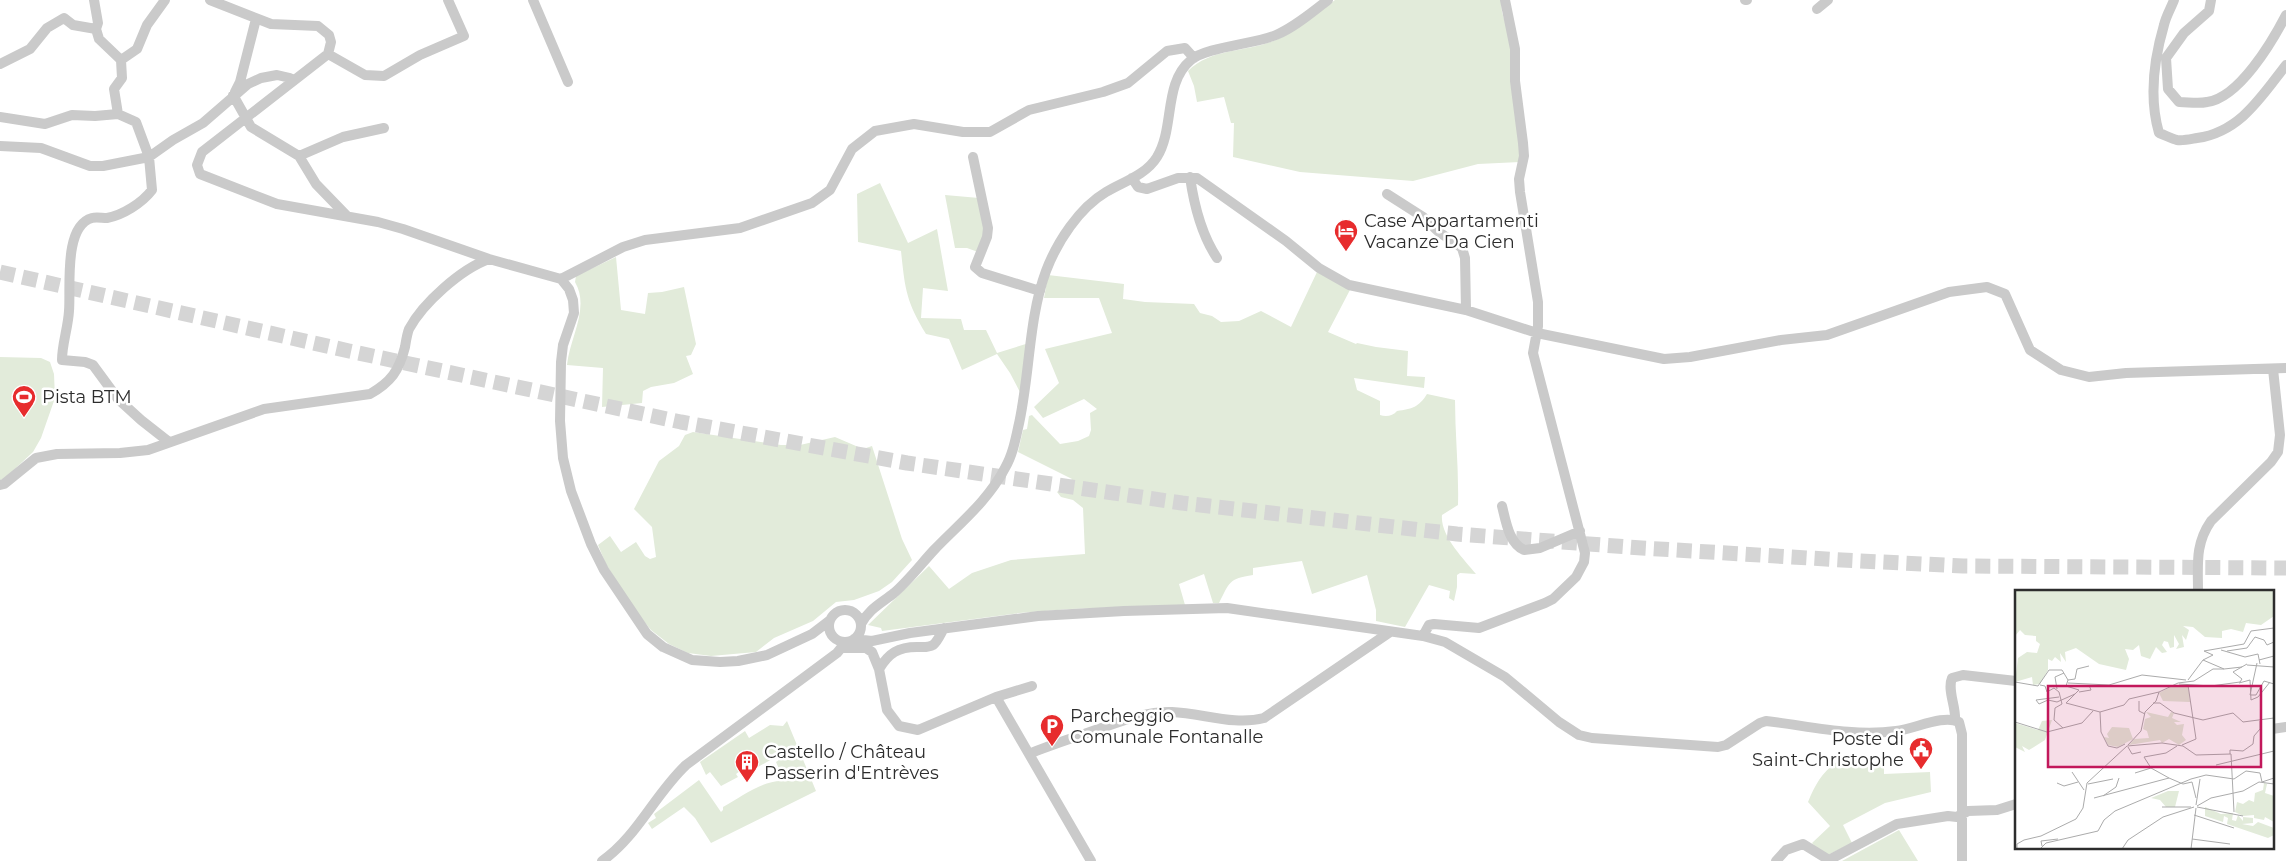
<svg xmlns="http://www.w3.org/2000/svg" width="2286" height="861" viewBox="0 0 2286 861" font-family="Montserrat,sans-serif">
	<rect width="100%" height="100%" fill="#fff"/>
	<path fill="#e2ebda" d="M1335 0H1501L1502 12 1513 50 1520 162 1478 164 1413 181 1300 172 1233 157 1234 123H1231L1224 97 1197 102 1194 86 1188 71C1212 47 1249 53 1278 39 1298 29 1317 14 1335 0Z
		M880 183 908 243 937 229 948 291 923 288 921 318 961 319 964 330H986L997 353 1029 343 1021 394 1010 373 997 354 962 370 949 339 926 334C906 301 905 289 901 251L858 242 857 194Z
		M945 195 979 198 985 230 978 252 967 248H955Z
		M616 257 621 310 645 314 648 293 662 292 684 287 696 344 691 355 686 356 693 374 674 383 651 387 643 391 642 403 602 407 603 368 567 365C570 337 590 308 575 282L576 276Z
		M1317 272 1351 288 1328 332 1356 344 1357 343 1376 347 1408 351 1407 376 1425 377 1424 388 1354 378 1357 390 1380 401V415C1386 417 1393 416 1397 411 1412 409 1419 407 1427 394L1455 400C1455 435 1459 470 1458 505L1442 515C1440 536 1464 559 1476 574L1460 573 1457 575V587L1454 601 1449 598 1450 591 1429 585 1405 627 1376 621V610L1367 575 1312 594 1302 561 1253 568V575C1228 579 1230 582 1219 603H1213L1204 574 1179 584 1185 605 1070 609 1019 613 882 631 881 628 868 625 929 566 949 589 972 573 1011 560 1085 554 1083 508 1073 500 1061 497 1057 492 1072 479 1018 452 1023 430 1027 429 1029 416 1032 415 1060 444 1078 441 1089 436 1091 430 1090 413 1097 409 1084 399 1043 418 1034 407 1059 383 1045 349 1112 333 1099 298H1044L1048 275 1124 284 1123 299 1145 302 1194 304 1200 313 1212 316 1221 322 1239 321 1261 311 1291 327Z
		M0 357 41 358 50 362 54 374 55 398 41 438 33 452 4 479 0 480Z
		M693 432 781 445H800L835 437 863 449 872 446 902 539 912 560 892 582 879 591 854 600 836 602 813 621 774 638 756 652 711 656 688 653 669 644 651 630 633 608 606 564 598 545 610 536 621 552 636 542 645 556 650 559 656 557 652 527 634 509 659 461 679 446 685 435Z
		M787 721 816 791 711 843 695 818 684 807 652 829 648 823 656 818 654 814 699 780 721 812 723 810V807C741 797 762 781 781 781L783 778 776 762 779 760 776 757 756 768 754 764 751 766 749 764 739 769 740 771 736 774 738 777 721 786 710 772 706 775 700 762 745 731 749 738 770 725 783 726Z
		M1838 761 1869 767 1884 766V774L1930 772 1931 792 1885 803 1843 825 1852 843 1828 855 1817 849 1812 843 1830 826 1808 802C1815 785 1822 772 1838 761Z
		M1899 830 1918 861H1842Z"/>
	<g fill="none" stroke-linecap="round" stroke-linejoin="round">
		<path stroke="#d5d5d5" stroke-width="15" stroke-dasharray="15 8" stroke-linecap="butt" d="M0 272 349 351 681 422 907 463 1182 503 1457 534 1642 548 1842 560 1963 566 2286 568"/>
		<path stroke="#cacaca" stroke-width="10" d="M94 0 98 23 96 29
			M210 0 271 24 318 26 329 35 331 42 328 54 202 152 197 165 200 174 277 204 378 222 403 229 489 259 561 279 569 289 573 300 574 313 563 345 561 362 560 421 563 458 571 491 591 544 604 570 647 634 663 647 692 660 720 662 738 661 767 655 812 634 829 621
			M533 0 568 82
			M1745 0H1747
			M2174 0C2171 8 2166 16 2164 25 2154 59 2149 98 2159 133 2165 135 2172 139 2177 140 2183 141 2191 139 2197 138 2240 132 2261 97 2286 65
			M2211 0 2209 11 2184 33 2166 58 2168 89 2179 102C2188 102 2198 104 2207 102 2239 98 2272 42 2286 15
			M1817 9 1828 0
			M328 54 365 75 384 76 420 55 464 36 448 0
			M121 60 137 49 147 25 165 0
			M0 64 30 49 47 28 64 18 73 25 96 29 99 39 121 60 122 78 114 89 118 114 136 122 149 157 152 190C142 203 123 215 107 218 102 218 96 217 92 218 63 226 71 289 69 311 68 328 62 344 62 360L85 362 93 365 118 399 141 420 169 442
			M235 92 240 82 256 19
			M233 95 251 127 299 156 316 184 347 216
			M0 117 45 124 72 115 95 116 118 114
			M0 146 41 148 90 166H103L149 157 173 140 203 123 248 84 261 78 277 75 290 78 292 81
			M299 156 343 137 384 128
			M973 157 988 228 987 237 975 267 982 273 1040 291
			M1190 177C1194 205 1201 234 1217 258
			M1132 178 1138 187 1147 189 1178 178H1197L1286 241 1319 268 1349 285 1466 310 1537 333 1664 359 1690 357 1781 340 1827 335 1949 292 1987 287 2005 294 2030 350 2061 370 2089 377 2126 373 2286 368
			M1387 194 1423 217 1439 232 1462 248 1465 258 1466 310
			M561 279 623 247 645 240 740 228 812 203 830 190 852 149 875 131 914 124 963 132H990L1029 110 1103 92 1128 83 1167 51 1185 48 1194 58
			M0 485 4 484 36 458 57 454 120 453 148 450 264 409 370 394C391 382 399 371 405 347 406 341 407 334 409 329 423 303 461 269 489 259
			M1502 506C1506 522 1509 543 1524 550L1540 548 1580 531
			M2198 591C2198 564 2195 544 2211 521L2271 462 2278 452 2280 435 2273 369
			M829 626a16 16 0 1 1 32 0a16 16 0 1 1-32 0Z
			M861 624C869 609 880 604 894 593 908 581 921 564 934 550 959 524 988 501 1005 468 1012 456 1015 442 1018 428 1030 378 1028 319 1046 271 1057 242 1079 208 1106 192 1123 182 1146 175 1157 157 1175 128 1163 83 1191 60 1206 47 1255 44 1276 35 1295 27 1312 12 1328 0
			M1423 636 1429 625 1434 624 1479 628 1545 603 1553 599 1576 577 1584 562 1585 553 1533 353 1538 326V302L1520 192 1519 179 1524 156 1523 143 1515 81V49L1505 0
			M854 639 872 641 910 633 1038 616 1124 611 1227 608 1423 636 1445 642 1505 677 1559 722 1579 735 1592 738 1718 747 1726 745 1760 723 1766 721C1809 726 1853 737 1896 731 1915 729 1943 714 1959 722L1962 734V861
			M841 648H866L872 652 879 669 887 710 899 726 918 730 996 697
			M879 669C889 653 898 647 917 647 923 647 928 648 933 645 938 641 941 633 944 628
			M1955 720C1956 706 1947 690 1952 678L1963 675 2016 681
			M2272 729 2286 727
			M1029 754 996 697 1032 686
			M602 861C637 837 655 794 686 765L837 653 846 642
			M1091 861 1029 754C1048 746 1067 740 1087 733 1115 724 1142 711 1172 712 1202 713 1234 726 1264 718L1390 632
			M1776 861 1786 850 1803 844 1829 860 1897 824 1948 816 1957 817 1968 811 1997 810 2016 804"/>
	</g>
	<defs>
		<g id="hotel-pin" transform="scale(1.25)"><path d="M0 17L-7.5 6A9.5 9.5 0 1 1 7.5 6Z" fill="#e72c2d" stroke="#fff"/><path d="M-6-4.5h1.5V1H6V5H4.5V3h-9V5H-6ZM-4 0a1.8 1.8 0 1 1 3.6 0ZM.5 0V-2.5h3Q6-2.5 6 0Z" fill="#fff"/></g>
		<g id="stadium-pin" transform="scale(1.25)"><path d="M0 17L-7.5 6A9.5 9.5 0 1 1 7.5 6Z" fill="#e72c2d" stroke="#fff"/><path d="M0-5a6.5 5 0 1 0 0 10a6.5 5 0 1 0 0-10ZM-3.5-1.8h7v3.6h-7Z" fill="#fff"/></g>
		<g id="parking-pin" transform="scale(1.25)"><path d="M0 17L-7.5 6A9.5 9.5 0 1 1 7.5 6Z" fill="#e72c2d" stroke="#fff"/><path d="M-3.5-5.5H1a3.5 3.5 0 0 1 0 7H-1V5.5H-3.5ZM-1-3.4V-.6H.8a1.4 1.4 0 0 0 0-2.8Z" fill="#fff"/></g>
		<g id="civic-pin" transform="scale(1.25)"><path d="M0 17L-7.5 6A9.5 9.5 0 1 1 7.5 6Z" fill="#e72c2d" stroke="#fff"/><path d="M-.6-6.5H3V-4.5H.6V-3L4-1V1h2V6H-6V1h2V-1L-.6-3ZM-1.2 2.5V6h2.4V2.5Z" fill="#fff"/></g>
		<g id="building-pin" transform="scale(1.25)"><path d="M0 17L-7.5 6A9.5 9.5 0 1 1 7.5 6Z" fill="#e72c2d" stroke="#fff"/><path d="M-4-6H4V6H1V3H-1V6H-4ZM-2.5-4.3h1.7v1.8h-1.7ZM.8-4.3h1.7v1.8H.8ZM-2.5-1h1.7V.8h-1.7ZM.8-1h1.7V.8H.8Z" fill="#fff"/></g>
	</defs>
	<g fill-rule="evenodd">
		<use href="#hotel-pin" x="1346" y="231"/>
		<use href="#stadium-pin" x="24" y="397"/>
		<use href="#parking-pin" x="1052" y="726"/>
		<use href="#civic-pin" x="1921" y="749"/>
		<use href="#building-pin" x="747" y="762"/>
	</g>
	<g text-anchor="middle" stroke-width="5" stroke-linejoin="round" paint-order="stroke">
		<g font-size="18" fill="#2d2d2d" stroke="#fff" text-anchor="start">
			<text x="1364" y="227">Case Appartamenti<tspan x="1364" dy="21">Vacanze Da Cien</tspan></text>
			<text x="42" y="403">Pista BTM</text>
			<text x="1070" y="722">Parcheggio<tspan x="1070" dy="21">Comunale Fontanalle</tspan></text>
			<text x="1904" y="745" text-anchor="end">Poste di<tspan x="1904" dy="21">Saint-Christophe</tspan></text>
			<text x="764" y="758">Castello / Château<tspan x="764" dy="21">Passerin d'Entrèves</tspan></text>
		</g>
	</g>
	<g transform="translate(2015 590)">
		<rect width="259" height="259" fill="#fff"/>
		<path d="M0 0H259V26L246 35 231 33 228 42 216 39 207 41V48L190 47 178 37 168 36 174 40 171 50 167 45 169 57 161 59 164 54 159 45V57L155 58 153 52 149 51 147 55 152 62 147 63 141 57 135 69 126 66 124 55 118 60 110 59 114 69 111 80 84 74 61 58 50 62 51 72 45 63 46 72 40 67 37 71 33 69V80L25 94 18 95 17 87 0 92 3 68 12 62 22 63 25 54 21 51V46L10 45 5 40 0 46ZM159 95H173L175 112 148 111 144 103ZM131 122 153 127 156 122 159 123 157 128 166 132H159L162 135 169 134 167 145 171 150 164 155 154 149 147 153 145 150 114 155 119 149 134 148 132 141 128 139 130 129 136 127ZM37 130 30 150 14 160 7 156 10 162 0 157V133L23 140 27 131ZM97 137 114 138 118 149 103 157 93 155 89 147 94 148 92 144ZM249 193 252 194 250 203 259 206V232L250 227 249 230 239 228V225L228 226 220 222 222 212 228 214 234 210 239 212 240 203 248 200ZM153 201H164L160 217H151L145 210 136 208ZM190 217 206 224 218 223 217 230 221 231 223 225 228 231V227L238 228V233L227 234 238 236 243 232 259 238V245L253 248 212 234 213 228 209 226 208 232 190 226Z" fill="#e2ebda"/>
		<path fill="none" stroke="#ababab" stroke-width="1" d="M206 60 230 67 243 64 245 74M212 61 232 58 240 47 249 50 252 55 259 52M244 70 259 66M242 73 235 105H241L249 91 259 94M232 75 259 77M209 79 227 77M53 90 60 89 62 79 74 76M173 90 188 70M0 92 23 96 34 80H47L53 90 51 96 64 100 51 113 85 122 86 142 93 156 102 158 110 154M53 93 94 95 127 85 171 90M224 93 235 90 236 110 243 107 255 92M164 94 196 96 225 92 227 89 218 82 232 74M25 95 30 96 32 102 39 98 44 102 47 114 40 118 39 130 48 138M42 99 40 87 49 83M64 102 76 100 74 95M21 110 24 114 33 110 42 112 60 104M21 110 44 107M124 111V121L130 124M138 113H145L159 123 188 130 218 123 228 132 259 128M85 122 109 115 114 109 144 102M0 132 32 142 67 133 78 121M113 155 126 141 130 122 141 111 144 102 163 93 179 91 198 79H209L188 70 198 65 189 61 229 54 236 41 259 38M167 155 181 149 173 95M112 156 147 153 168 156 181 165 216 164 219 222M113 157 117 164 126 162M215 164V160L228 161 238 154 239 146 245 139V131M201 175 259 161M57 182 69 200M120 183 136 178M154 188 136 178 129 167 151 163 162 156M42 193 49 196 63 192M73 194 98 189M88 206 101 197 104 188M79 208 154 188 168 194 177 192 181 208M181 215 185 189M182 216 196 208 228 201 244 192 259 194M147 217H176M182 217 228 226M179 225 219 238M177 249 215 254M27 256 26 251 43 249M2 259V254L9 250 26 246 61 229 68 218 72 193 112 156M25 259 31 253 83 241 89 230 100 221 176 189 191 185 219 189 231 181 245 183 247 192 259 188M107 259 113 250 148 227 179 217M176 259 181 218"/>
		<path fill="#c2185b" fill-opacity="0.15" stroke="#c2185b" stroke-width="2.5" d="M33 96H246V177H33Z"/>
		<rect width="259" height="259" fill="none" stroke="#2d2d2d" stroke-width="2.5"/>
	</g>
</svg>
